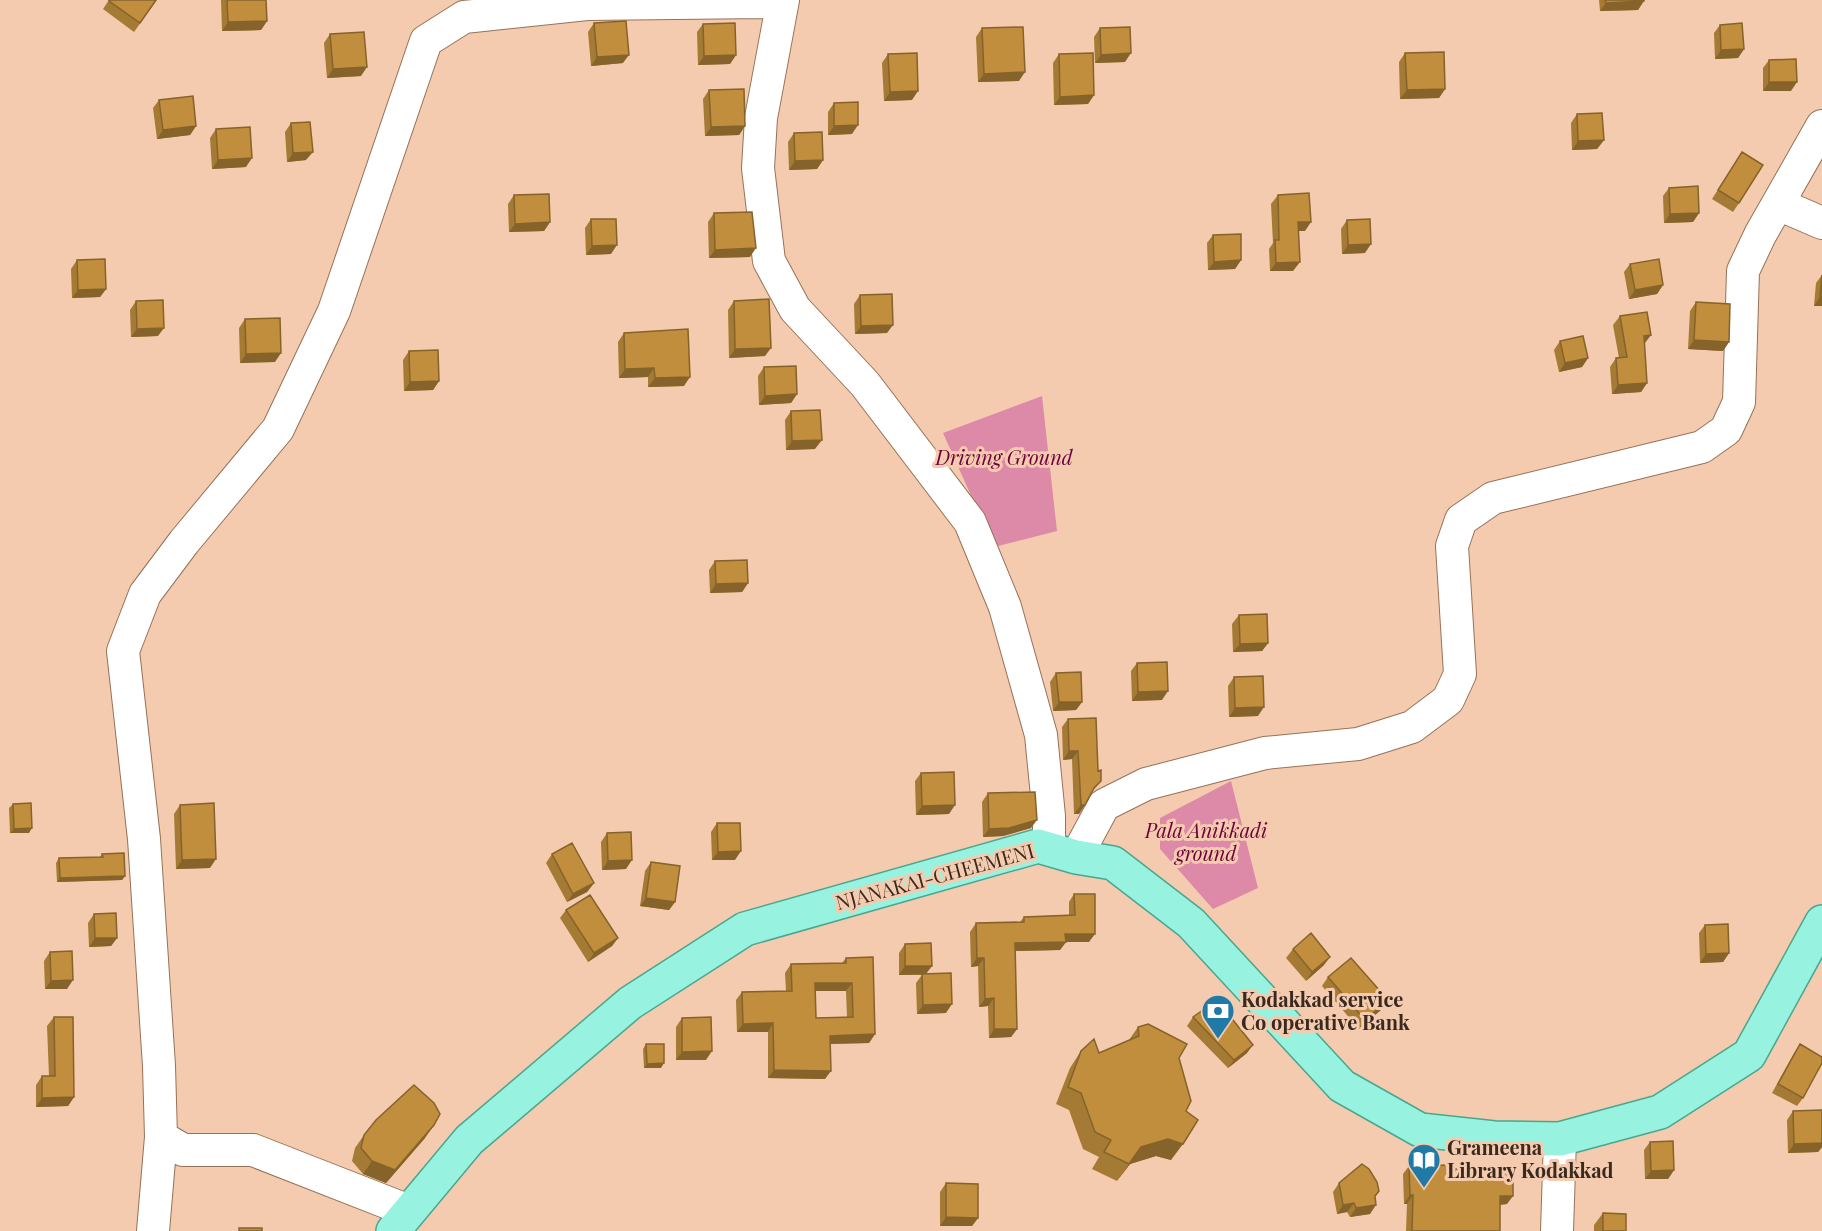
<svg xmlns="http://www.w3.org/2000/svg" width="1822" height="1231" viewBox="0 0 1822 1231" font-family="'Playfair Display',serif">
	<rect width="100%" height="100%" fill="#f4cbaf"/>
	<path fill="#dd8aa9" d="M1042 396 1057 531 994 547 943 433Z
		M1231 781 1258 888 1213 909 1160 849V818Z"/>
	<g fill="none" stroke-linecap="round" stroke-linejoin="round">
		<g stroke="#967258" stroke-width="34">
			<path id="minor" d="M783 0 761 118 758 168 769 261 795 309 865 384 970 522 1005 607 1041 735 1049 816V849
				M1778 204 1822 223
				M1076 857 1104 805 1146 784 1265 753 1358 744 1412 727 1448 700 1460 674 1452 546 1461 520 1493 498 1702 447 1726 430 1739 402 1743 271 1760 235 1822 126
				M409 1211 253 1150H183L161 1137 159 1066 144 839 123 651 145 594 184 542 278 429 334 311 426 41 464 17 587 4 764 2 779 0
				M153 1231 161 1137
				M1557 1231 1560 1139"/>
		</g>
		<g stroke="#4aa68e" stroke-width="36">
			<path id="major" d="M393 1231 469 1140 630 1003 745 929 1038 846 1076 857 1113 863 1191 923 1342 1086 1420 1130 1494 1138 1560 1139 1660 1112 1749 1055 1822 922"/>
		</g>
		<use href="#minor" stroke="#fff" stroke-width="32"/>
		<use href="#major" stroke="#98f2e0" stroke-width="33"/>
	</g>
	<path fill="#a57a34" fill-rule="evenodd" d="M109 0H157L134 32 103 9Z
		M221 0H266L267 21 261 30 222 31Z
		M1599 0H1644L1638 10 1600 11Z
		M594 23 623 63 591 66 588 32Z
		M703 24 736 55 730 64 698 65 697 32Z
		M1720 25 1744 49 1738 58 1715 59 1714 33Z
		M982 28 1019 81 978 82 976 37Z
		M1100 28 1125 62 1095 63 1094 37Z
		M330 34 361 76 327 78 324 43Z
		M1405 53 1445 89 1439 98 1400 99 1399 62Z
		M888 54 912 100 884 101 882 63Z
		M1059 54 1094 95 1088 104 1054 105 1053 63Z
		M1769 60 1791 91H1763V68Z
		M709 90 745 126 739 135 705 136 703 99Z
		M159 100 196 126 190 135 157 139 153 108Z
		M834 103 852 134 828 135V112Z
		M1577 114 1604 140 1597 149 1572 150 1571 123Z
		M291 123 306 160 287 162 285 132Z
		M216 129 246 167 212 169 210 138Z
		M794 133 823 160 817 169 789 170 788 142Z
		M1742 152 1739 203 1733 212 1712 199Z
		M1669 188 1699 213 1693 222 1664 223 1663 196Z
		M514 195 550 222 544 231 509 232 508 204Z
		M1278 195 1305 231H1298L1293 271H1270L1269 249 1273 243 1271 204Z
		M714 213 750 257 709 258 708 222Z
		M591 219 611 254 586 255 585 228Z
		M1347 220 1365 253 1342 254 1341 229Z
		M1213 235 1241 260 1235 269 1208 270 1207 243Z
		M77 260 106 289 100 297 72 298 71 269Z
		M1630 264 1663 285 1657 294 1629 299 1624 272Z
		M1822 275V306H1814L1816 283Z
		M860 295 887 333 855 334 854 304Z
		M136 301 158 336 131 337 130 310Z
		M734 301 765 356 729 358 728 310Z
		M1696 302 1729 342 1723 351 1688 349 1690 311Z
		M1620 316 1651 335 1644 343 1647 383 1641 392 1612 394 1610 367 1616 358H1619L1613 325Z
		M245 319 275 362 240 363 239 328Z
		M624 333 684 386 648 387V377L619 378 618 342Z
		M1560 341 1588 358 1582 367 1559 372 1554 350Z
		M409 351 439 381 433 390 404 391 403 360Z
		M764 367 797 394 791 403 759 405 758 376Z
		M791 411 815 449 786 450 785 420Z
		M715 561 748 583 742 592 710 593 709 570Z
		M1239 615 1268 643 1262 651 1233 652 1232 624Z
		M1137 663 1162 700 1132 701 1131 671Z
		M1056 673 1082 702 1076 710 1053 711 1050 682Z
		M1234 677 1258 716 1229 717 1228 686Z
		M1068 719 1098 771 1101 781 1091 793 1079 814H1074L1072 759 1063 760 1062 727Z
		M921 773 949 814 916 815 915 781Z
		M988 793 1031 828 1003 836 983 837 982 802Z
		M13 804 29 833H10L9 808Z
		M180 805 210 868 176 869 174 814Z
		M717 823 735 860H712L711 832Z
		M607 833 626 869 602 870 601 842Z
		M102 854 125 876 122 880 57 882 56 863 59 858 100 857Z
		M552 854 594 883 587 892 567 902 546 863Z
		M651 862 675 902 669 910 640 906 645 871Z
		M1074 894 1089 942H1066L1060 950 1015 951 1017 1029 1011 1037 989 1038 988 1006 979 1007 978 966 971 967 970 932 976 923 1020 922 1024 917 1069 915V902Z
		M566 910 618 938 612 946 588 962 560 918Z
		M94 914 117 938 111 946 89 947 88 923Z
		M1705 925 1729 953 1723 962 1700 963 1699 933Z
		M905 944 926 974 946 1013 917 1014 916 983 922 975H899V953Z
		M1293 949 1324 965 1306 981 1286 958Z
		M50 952 67 989H45L44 961Z
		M846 958 875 1034 869 1043 830 1044 825 1079 768 1078V1032H737L736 1000 742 992 786 991 785 973 791 964 842 963ZM815 991H846L847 1017 816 1018Z
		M1328 977 1382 1009 1359 1029 1322 986Z
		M54 1017 74 1097 68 1106 36 1107V1085L42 1076H49L47 1026Z
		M1193 1017 1247 1053 1228 1068 1187 1026Z
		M682 1018 706 1060H676V1027Z
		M1138 1027 1179 1058 1186 1111 1171 1160 1156 1156 1130 1164 1117 1181 1092 1169 1099 1157 1083 1149 1069 1110 1056 1104 1070 1068 1081 1051 1099 1053 1129 1040Z
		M646 1044 661 1068H644L643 1049Z
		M1800 1044 1803 1098 1797 1106 1772 1093 1794 1053Z
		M1822 1110V1147L1818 1152 1788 1153 1787 1120 1793 1111Z
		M364 1135 425 1138 386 1183 363 1174 352 1161 355 1148Z
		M1650 1142 1674 1170 1668 1179H1645L1644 1150Z
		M1409 1166 1450 1169 1507 1204 1500 1205V1231H1406L1407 1204H1404L1403 1174Z
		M946 1183 978 1218 972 1226H940V1192Z
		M1339 1183 1375 1197 1370 1214 1350 1217 1347 1212 1337 1214 1333 1192Z
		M1603 1213 1626 1231H1594V1225Z"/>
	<path fill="#86632a" d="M1644 1 1638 10 1600 11 1606 3Z
		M267 21 261 30 222 31 228 22Z
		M1744 49 1738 58 1715 59 1721 50Z
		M1131 53 1125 62 1095 63 1101 55Z
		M629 55 623 63 591 66 597 57Z
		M736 55 730 64 698 65 704 56Z
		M367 67 361 76 327 78 333 69Z
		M1025 72 1019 81 978 82 984 74Z
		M1769 82H1797L1791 91H1763Z
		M1445 89 1439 98 1400 99 1407 90Z
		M918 91 912 100 884 101 890 92Z
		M1094 95 1088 104 1054 105 1060 97Z
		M858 125 852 134 828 135 834 126Z
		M196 126 190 135 157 139 163 130Z
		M745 126 739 135 705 136 711 127Z
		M1604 140 1597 149 1572 150 1578 141Z
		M313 152 306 160 287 162 293 153Z
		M252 158 246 167 212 169 218 160Z
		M823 160 817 169 789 170 795 161Z
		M1699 213 1693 222 1664 223 1670 214Z
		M550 222 544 231 509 232 515 224Z
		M1298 222H1311L1305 231H1292Z
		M1371 244 1365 253 1342 254 1348 245Z
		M617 245 611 254 586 255 592 246Z
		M756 248 750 257 709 258 715 250Z
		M1241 260 1235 269 1208 270 1214 262Z
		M1300 262 1293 271H1270L1276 263Z
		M1663 285 1657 294 1629 299 1635 290Z
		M106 289 100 297 72 298 78 290Z
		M1820 297H1822V306H1814Z
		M893 325 887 333 855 334 861 326Z
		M164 328 158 336 131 337 137 329Z
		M1651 335 1645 343 1638 344 1644 336Z
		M1694 340 1729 342 1723 351 1688 349Z
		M771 348 765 356 729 358 735 349Z
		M281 353 275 362 240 363 246 354Z
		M1588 358 1582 367 1559 372 1565 363Z
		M654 368 648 377 619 378 625 369Z
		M690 377 684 386 648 387 655 378Z
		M439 381 433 390 404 391 410 382Z
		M1647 383 1641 392 1612 394 1618 385Z
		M797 394 791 403 759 405 765 396Z
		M822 440 815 449 786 450 792 441Z
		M748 583 742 592 710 593 716 584Z
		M1268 643 1262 651 1233 652 1240 644Z
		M1168 691 1162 700 1132 701 1138 692Z
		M1059 702H1082L1076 710 1053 711Z
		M1264 707 1258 716 1229 717 1235 708Z
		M1069 751H1078L1072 759 1063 760Z
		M955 805 949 814 916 815 922 806Z
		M1081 805H1085L1079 814H1074Z
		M1037 820 1031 828 1003 836 983 837 989 829Z
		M32 828 29 833H10L14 829Z
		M741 851 735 860H712L718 852Z
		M216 859 210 868 176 869 182 860Z
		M632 860 626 869 602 870 608 861Z
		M125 876 122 880 57 882 60 878Z
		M594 883 587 892 567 902 573 894Z
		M646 898 675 902 669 910 640 906Z
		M1065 934H1095L1089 942H1066L1060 950 1010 951 1015 943Z
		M95 938H117L111 946 89 947Z
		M618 938 612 946 588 962 594 953Z
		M1729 953 1723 962 1700 963 1706 954Z
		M1330 957 1324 965 1306 981 1312 972Z
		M977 958H984L978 966 971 967Z
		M905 966H932L926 974 899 975Z
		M73 980 67 989H45L51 981Z
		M815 983H852L846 991H809Z
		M994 998 988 1006 979 1007 985 999Z
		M1388 1000 1382 1009 1359 1029 1365 1020Z
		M952 1004 946 1013 917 1014 923 1005Z
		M773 1023 768 1032H737L743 1024Z
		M994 1029H1017L1011 1037 989 1038Z
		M875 1034 869 1043 824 1044 830 1036Z
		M1253 1045 1247 1053 1228 1068 1234 1060Z
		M712 1051 706 1060H676L682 1052Z
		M664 1063 661 1068H644L647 1064Z
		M774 1070 831 1071 825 1079 768 1078Z
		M74 1097 68 1106 36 1107 42 1098Z
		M434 1125 425 1138 386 1183 363 1174 372 1161Z
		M1168 1139 1183 1144 1171 1160 1156 1156 1130 1164 1117 1181 1141 1147Z
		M1822 1143V1147L1818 1152 1788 1153 1794 1144Z
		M1674 1170 1668 1179H1645L1651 1171Z
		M1410 1195H1413L1407 1204H1404Z
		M1500 1196H1513L1507 1204 1494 1205Z
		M1354 1203 1347 1212 1337 1214 1343 1205Z
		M1376 1205 1370 1214 1350 1217 1356 1208Z
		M946 1217 978 1218 972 1226H940Z"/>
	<path fill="#c08e3c" stroke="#86632a" stroke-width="1.5" fill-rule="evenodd" d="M109 0H156L140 23 109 1Z
		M227 0H266L267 21 228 22Z
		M1605 0H1644V1L1606 3Z
		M626 21 629 55 597 57 594 23Z
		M735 23 736 55 704 56 703 24Z
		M1742 23 1744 49 1721 50 1720 25Z
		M1023 27 1025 72 984 74 982 28Z
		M1130 27 1131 53 1101 55 1100 28Z
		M364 32 367 67 333 69 330 34Z
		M1444 52 1445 89 1407 90 1405 53Z
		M917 53 918 91 890 92 888 54Z
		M1093 53 1094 95 1060 97 1059 54Z
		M1796 59 1797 82H1769V60Z
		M744 89 745 126 711 127 709 90Z
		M193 96 196 126 163 130 159 100Z
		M858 102V125L834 126V103Z
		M1602 113 1604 140 1578 141 1577 114Z
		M310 122 313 152 293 153 291 123Z
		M250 127 252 158 218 160 216 129Z
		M822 132 823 160 795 161 794 133Z
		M1742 152 1763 165 1739 203 1718 190Z
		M1698 186 1699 213 1670 214 1669 188Z
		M1309 193 1311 222H1298L1300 262 1276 263 1275 240H1279L1278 195Z
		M549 194 550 222 515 224 514 195Z
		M752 212 756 248 715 250 714 213Z
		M591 219H616L617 245 592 246Z
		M1370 219 1371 244 1348 245 1347 220Z
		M1241 234V260L1214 262 1213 235Z
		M105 259 106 289 78 290 77 260Z
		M1659 259 1663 285 1635 290 1630 264Z
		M1822 275V297H1820Z
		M892 294 893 325 861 326 860 295Z
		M769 299 771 348 735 349 734 301Z
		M163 300 164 328 137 329 136 301Z
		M1696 302 1730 304 1729 342 1694 340Z
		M1647 312 1651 335 1644 336 1647 383 1618 385 1616 358 1627 357 1620 316Z
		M280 318 281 353 246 354 245 319Z
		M688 329 690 377 655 378 654 368 625 369 624 333Z
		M1583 336 1588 358 1565 363 1560 341Z
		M438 350 439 381 410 382 409 351Z
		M796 366 797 394 765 396 764 367Z
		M820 410 822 440 792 441 791 411Z
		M747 560 748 583 716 584 715 561Z
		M1267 614 1268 643 1240 644 1239 615Z
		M1167 662 1168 691 1138 692 1137 663Z
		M1081 672 1082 702H1059L1056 673Z
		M1263 676 1264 707 1235 708 1234 677Z
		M1096 718 1098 771 1101 770V781L1094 788 1085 805H1081L1078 751H1069L1068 719Z
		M954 772 955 805 922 806 921 773Z
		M1035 792 1037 820 1009 828 989 829 988 793Z
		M31 803 32 828 14 829 13 804Z
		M214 803 216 859 182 860 180 805Z
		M717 823H740L741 851 718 852Z
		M631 832 632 860 608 861 607 833Z
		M572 843 594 883 573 894 552 854Z
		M124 853 125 876 60 878 59 858 103 857 102 854Z
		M651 862 680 866 675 902 646 898Z
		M1074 894H1095V934H1065L1066 942 1015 943 1017 1029H994V998L985 999 984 958H977L976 923 1024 922V917L1075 915Z
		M590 895 618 938 594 953 566 910Z
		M116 913 117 938H95L94 914Z
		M1728 924 1729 953 1706 954 1705 925Z
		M1311 933 1330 957 1312 972 1293 949Z
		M931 943 932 966H905V944Z
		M72 951 73 980 51 981 50 952Z
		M873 957 875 1034 830 1036 831 1071 774 1070 773 1023 743 1024 742 992 792 991 791 964 846 963V958ZM815 983H852L853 1017 816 1018Z
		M1351 958 1388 1000 1365 1020 1328 977Z
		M951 973 952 1004 923 1005 922 974Z
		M1217 1000 1253 1045 1234 1060 1193 1017Z
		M54 1017H73L74 1097 42 1098V1076H55Z
		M711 1017 712 1051 682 1052V1018Z
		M1148 1024 1187 1044 1179 1058 1191 1101 1186 1111 1198 1120 1183 1144 1168 1139 1141 1147 1129 1164 1104 1152 1111 1140 1095 1132 1081 1093 1068 1087 1081 1051 1094 1039 1099 1053 1139 1036 1138 1027Z
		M646 1044H664V1063L647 1064Z
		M1800 1044 1822 1057V1063L1803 1098 1778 1084Z
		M414 1085 434 1103 440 1114 434 1125 395 1170 372 1161 361 1148 364 1135 376 1120Z
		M1822 1110V1143L1794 1144 1793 1111Z
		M1673 1141 1674 1170 1651 1171 1650 1142Z
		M1362 1164 1369 1169 1377 1182 1379 1191 1375 1196 1376 1205 1356 1208 1354 1203 1343 1205 1339 1183Z
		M1450 1165V1169H1513V1196H1500V1231H1412L1413 1195H1410L1409 1166Z
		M946 1183 978 1184V1218L946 1217Z
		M1603 1213 1626 1214V1231H1603Z
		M239 1228H262V1231H239Z"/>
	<defs>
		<g id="bank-pin" transform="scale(1.725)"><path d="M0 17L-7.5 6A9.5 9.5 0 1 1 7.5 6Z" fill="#1f7aa8" stroke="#f4cbaf"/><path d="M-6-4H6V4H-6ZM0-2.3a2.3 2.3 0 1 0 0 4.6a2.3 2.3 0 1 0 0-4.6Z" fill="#fff"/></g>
		<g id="library-pin" transform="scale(1.725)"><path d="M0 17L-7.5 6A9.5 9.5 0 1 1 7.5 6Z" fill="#1f7aa8" stroke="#f4cbaf"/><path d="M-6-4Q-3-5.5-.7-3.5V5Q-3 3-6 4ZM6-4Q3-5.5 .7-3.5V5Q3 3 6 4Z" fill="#fff"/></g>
	</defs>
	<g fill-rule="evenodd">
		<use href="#bank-pin" x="1218" y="1011"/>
		<use href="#library-pin" x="1424" y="1160"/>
	</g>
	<g text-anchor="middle" stroke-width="6" stroke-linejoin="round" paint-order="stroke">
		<g font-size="20" font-style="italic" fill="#6f003d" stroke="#f4cbaf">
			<text x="1004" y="465">Driving Ground</text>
			<text x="1206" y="838">Pala Anikkadi<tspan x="1206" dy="23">ground</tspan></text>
		</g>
		<g font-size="20" fill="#39291e" stroke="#f4cbaf">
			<text transform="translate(935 877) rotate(-15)" y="7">NJANAKAI-CHEEMENI</text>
		</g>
		<g font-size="20" font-weight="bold" fill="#39291e" stroke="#f4cbaf" text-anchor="start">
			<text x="1241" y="1007">Kodakkad service<tspan x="1241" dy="23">Co operative Bank</tspan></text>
			<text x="1447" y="1155">Grameena<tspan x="1447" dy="23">Library Kodakkad</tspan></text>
		</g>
	</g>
</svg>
